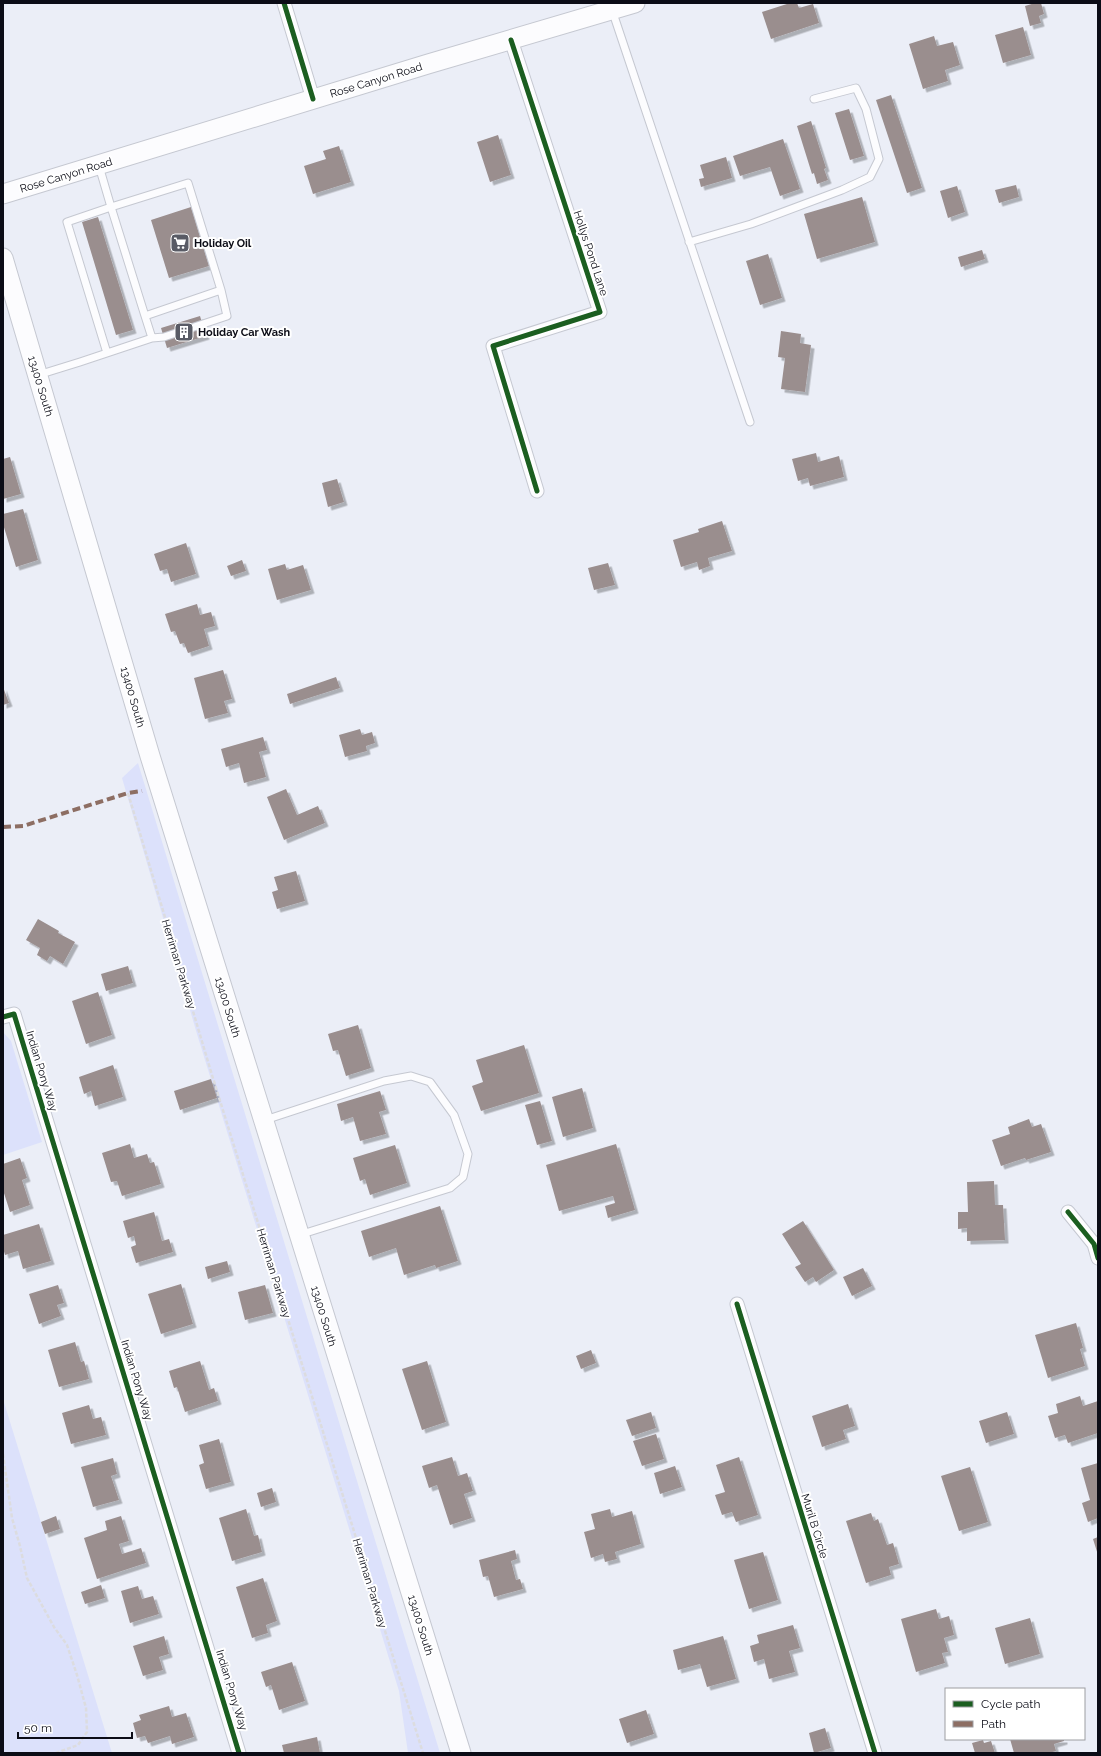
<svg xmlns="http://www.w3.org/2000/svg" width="1101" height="1756" viewBox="0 0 1101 1756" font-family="Raleway,sans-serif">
	<defs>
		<filter id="shadow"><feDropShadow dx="3.5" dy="3.5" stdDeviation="0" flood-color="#0004"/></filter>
	</defs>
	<rect width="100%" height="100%" fill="#ebeef7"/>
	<path fill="#dce1fb" d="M138 763 440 1753H408L399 1691 197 1034 122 778Z
		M3 1032 11 1041 42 1142 3 1155Z
		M3 1399 112 1753H3Z"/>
	<path fill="#9a8e8e" filter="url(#shadow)" d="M790 3H797L799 8 813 4 819 23 771 39 762 12Z
		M1035 3H1041L1044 14 1039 16 1041 23 1030 26 1025 6Z
		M1023 27 1031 55 1003 63 995 35Z
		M934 36 937 46 953 42 960 65 945 70 948 81 923 89 909 44Z
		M891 95 922 188 907 193 876 100Z
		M849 109 864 156 850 160 835 113Z
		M811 121 826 168 824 169 828 180 817 184 814 173 812 174 797 126Z
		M498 135 511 175 490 182 477 142Z
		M783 139 800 189 780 196 770 167 740 176 733 156Z
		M339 146 351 182 313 194 304 166 326 159 323 151Z
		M726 157 732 178 701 187 699 179 704 178 700 165Z
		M1016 185 1019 197 999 203 995 190Z
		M957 186 965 212 948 218 940 191Z
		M862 197 875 242 817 259 804 214Z
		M191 207 209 266 169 278 151 220Z
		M98 217 133 330 116 335 82 222Z
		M982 250 985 259 961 267 958 257Z
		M768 254 782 298 760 305 746 261Z
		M200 316 206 336 167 348 161 328Z
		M781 331 801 334 800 343 811 345 805 392 781 389 785 358 778 357Z
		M816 453 818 462 839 456 844 477 810 486 808 478 798 481 792 459Z
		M10 457 21 494 3 499V459Z
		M337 479 344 502 328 507 322 483Z
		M23 509 38 560 16 567 3 524V514Z
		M722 521 732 551 708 558 710 566 699 570 697 562 681 567 673 540 699 532 698 529Z
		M186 543 196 574 171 582 167 569 160 571 154 554Z
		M242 560 246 571 231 576 227 566Z
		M608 563 615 585 594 590 588 568Z
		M285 564 287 570 303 565 311 590 277 600 268 569Z
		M197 604 200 615 211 612 215 626 204 629 209 646 188 653 184 643 180 644 175 631 171 632 165 614Z
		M223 670 232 699 224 701 228 713 205 719 194 678Z
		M336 677 340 688 290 704 287 694Z
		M3 687 9 703 3 705Z
		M360 729 362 735 372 732 375 743 366 746 367 751 345 757 339 735Z
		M263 737 267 750 259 752 266 777 244 783 239 763 226 767 221 749Z
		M286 789 297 815 318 806 325 823 284 840 267 797Z
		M296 871 305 901 277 909 272 892 278 890 274 877Z
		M38 919 59 931 58 933 75 942 63 964 50 956 47 961 37 955 40 948 26 940Z
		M128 966 133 983 106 991 101 974Z
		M98 992 112 1035 86 1044 72 1001Z
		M358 1025 371 1068 346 1076 338 1050 333 1051 328 1034Z
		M524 1045 539 1093 481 1111 472 1086 483 1082 476 1060Z
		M113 1065 123 1097 95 1106 91 1091 84 1094 79 1077Z
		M211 1079 217 1098 180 1110 174 1091Z
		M582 1088 593 1128 563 1137 552 1097Z
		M380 1091 386 1110 379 1112 386 1134 360 1141 353 1117 341 1121 337 1104Z
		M540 1101 552 1141 537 1145 525 1105Z
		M1029 1119 1032 1127 1041 1124 1051 1152 1026 1160 1025 1158 1001 1166 992 1140 1010 1134 1008 1127Z
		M130 1144 134 1158 147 1154 150 1163 154 1162 161 1184 122 1196 117 1181 111 1182 102 1153Z
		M616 1144 635 1210 608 1218 605 1206 615 1203 613 1196 559 1211 546 1165Z
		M395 1145 407 1183 370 1195 365 1179 360 1181 353 1158Z
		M20 1158 27 1178 22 1180 30 1205 10 1212 3 1190V1164Z
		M994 1181 995 1205H1003L1005 1240 967 1241V1228L958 1229V1212H968L967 1182Z
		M440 1206 458 1261 436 1268 435 1265 404 1275 396 1248 369 1257 361 1231Z
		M154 1212 162 1241 169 1239 173 1252 136 1263 131 1247 136 1245 134 1236 128 1238 123 1221Z
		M803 1221 834 1270 816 1282 813 1277 805 1282 795 1267 801 1264 782 1234Z
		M39 1224 51 1261 23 1269 18 1251 5 1255 3 1248V1235Z
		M227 1261 230 1272 208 1279 205 1267Z
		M863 1268 872 1286 852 1296 843 1277Z
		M181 1284 193 1324 161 1334 148 1294Z
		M58 1285 64 1303 57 1305 61 1316 39 1324 29 1294Z
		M265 1285 273 1313 245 1320 238 1292Z
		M1076 1323 1083 1348 1080 1349 1085 1366 1048 1378 1035 1335Z
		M75 1342 81 1362 84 1361 89 1379 59 1387 48 1350Z
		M591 1350 596 1363 581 1369 576 1356Z
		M200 1361 209 1390 214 1388 218 1401 185 1412 177 1387 174 1388 169 1371Z
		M427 1361 446 1422 422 1430 402 1369Z
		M1080 1396 1083 1406 1098 1401V1433L1068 1443 1065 1435 1055 1438 1048 1416 1058 1413 1056 1404Z
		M848 1404 855 1426 843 1430 846 1439 822 1447 812 1416Z
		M89 1405 93 1419 101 1417 106 1435 71 1444 62 1413Z
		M651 1412 656 1428 632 1436 626 1420Z
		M1007 1412 1014 1434 986 1443 979 1421Z
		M656 1434 664 1459 642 1466 633 1441Z
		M219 1439 231 1482 206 1489 199 1465 204 1463 199 1445Z
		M452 1457 458 1476 467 1473 473 1491 464 1494 472 1518 450 1525 437 1485 429 1488 422 1466Z
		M739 1457 758 1515 736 1522 732 1512 722 1515 715 1495 725 1492 716 1465Z
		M113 1458 117 1474 111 1476 119 1500 93 1507 81 1467Z
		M1098 1463V1518L1088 1522 1082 1503 1090 1500 1081 1468Z
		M675 1466 682 1487 660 1494 654 1473Z
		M970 1467 988 1522 959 1531 941 1476Z
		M272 1488 276 1502 261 1507 257 1493Z
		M246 1509 254 1536 258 1535 262 1552 232 1561 219 1518Z
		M610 1509 612 1517 632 1511 641 1544 615 1552 617 1559 605 1562 603 1554 591 1558 584 1532 595 1529 591 1514Z
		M871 1513 874 1521 878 1519 887 1545 893 1543 899 1564 889 1567 891 1575 866 1583 846 1521Z
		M56 1516 60 1529 45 1534 41 1522Z
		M121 1516 129 1541 119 1544 122 1554 141 1548 146 1563 97 1579 84 1538 107 1530 105 1521Z
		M1098 1537V1555L1093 1539Z
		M515 1550 517 1559 511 1561 516 1580 520 1579 523 1589 494 1597 488 1576 483 1577 479 1560Z
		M763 1552 778 1600 749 1609 734 1560Z
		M263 1578 277 1621 266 1625 268 1633 252 1638 236 1587Z
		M101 1585 105 1598 85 1604 81 1592Z
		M138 1586 142 1599 153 1596 159 1614 130 1623 121 1591Z
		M936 1609 939 1619 949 1616 954 1635 944 1638 948 1652 942 1653 945 1663 916 1672 901 1619Z
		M1030 1618 1040 1654 1005 1664 995 1628Z
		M793 1625 800 1648 789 1651 795 1672 769 1679 764 1659 754 1662 750 1646 759 1643 757 1635Z
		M164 1636 169 1654 159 1657 163 1670 143 1676 133 1646Z
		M723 1636 736 1679 707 1687 700 1664 678 1670 673 1650Z
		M292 1662 305 1701 279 1710 271 1685 266 1687 261 1672Z
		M169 1706 172 1717 186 1713 194 1737 172 1744 170 1736 148 1743 145 1736 137 1738 133 1723 141 1720 139 1715Z
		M646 1710 654 1734 627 1743 619 1719Z
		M825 1728 831 1748 814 1753 809 1733Z
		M317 1737 320 1753H284L282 1745Z
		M1010 1739H1064V1741L1054 1744 1056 1751 1049 1753H1014Z
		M983 1740 984 1743 991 1741 995 1753H975L972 1743Z"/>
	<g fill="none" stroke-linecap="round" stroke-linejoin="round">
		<g stroke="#c5c8d1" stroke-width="9">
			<path id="service" d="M612 10 750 422
				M689 242 751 224 842 190 870 177 879 159 866 109 856 88 814 99
				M152 338 164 337 227 316 221 290
				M107 353 67 222 111 207 145 316
				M38 375 80 362 152 338 145 316 221 290 188 183 111 207 99 166
				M265 1120 384 1081 411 1076 430 1082 454 1115 468 1154 463 1177 450 1188 299 1235"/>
		</g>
		<g stroke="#c5c8d1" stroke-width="15">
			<path id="minor" d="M284 3 313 99
				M511 40 600 312 493 346 537 491
				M3 1017 14 1014 239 1753
				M1068 1212 1094 1244 1098 1258
				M737 1304 875 1753"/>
		</g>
		<g stroke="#c5c8d1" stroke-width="21">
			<path id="secondary" d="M3 194 428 64 635 3
				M3 258 150 756 461 1753"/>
		</g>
		<path stroke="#dcdcdf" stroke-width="2.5" stroke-dasharray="4 2" stroke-linecap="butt" d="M128 793 212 1075 423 1753
			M3 1454 12 1518 20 1546 27 1578 54 1627 67 1645 77 1675 86 1708 87 1732 78 1745 56 1753"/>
		<use href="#service" stroke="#fcfcfe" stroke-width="7"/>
		<use href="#minor" stroke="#fcfcfe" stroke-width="13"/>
		<use href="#secondary" stroke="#fcfcfe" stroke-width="19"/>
		<path stroke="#8d6e63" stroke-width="4" stroke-dasharray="8 4" stroke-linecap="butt" d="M3 827 23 826 128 793 142 791"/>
		<g stroke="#fff" stroke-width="8">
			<path id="cycleway" d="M284 3 313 99
				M511 40 600 312 493 346 537 491
				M3 1017 14 1014 239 1753
				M1068 1212 1094 1244 1098 1258
				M737 1304 875 1753"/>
		</g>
		<use href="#cycleway" stroke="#1b5e20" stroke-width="5"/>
	</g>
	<defs>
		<g id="supermarket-square" transform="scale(1)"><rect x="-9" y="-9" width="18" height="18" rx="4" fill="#595b65" stroke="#fff"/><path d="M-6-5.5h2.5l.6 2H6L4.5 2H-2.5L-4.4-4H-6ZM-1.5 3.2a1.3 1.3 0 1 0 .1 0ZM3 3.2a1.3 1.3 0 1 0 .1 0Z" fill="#fff"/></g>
		<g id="building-square" transform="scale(1)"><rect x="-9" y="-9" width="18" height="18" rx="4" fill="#595b65" stroke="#fff"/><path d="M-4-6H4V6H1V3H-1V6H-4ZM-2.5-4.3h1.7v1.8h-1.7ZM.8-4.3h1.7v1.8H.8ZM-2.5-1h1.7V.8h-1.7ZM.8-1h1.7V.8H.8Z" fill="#fff"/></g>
	</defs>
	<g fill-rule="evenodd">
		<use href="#supermarket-square" x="180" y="243"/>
		<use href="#building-square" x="184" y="332"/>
	</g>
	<g text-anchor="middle" stroke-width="4" stroke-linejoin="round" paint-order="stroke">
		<g font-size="11" fill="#0b0c16" stroke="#fff">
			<text transform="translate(376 80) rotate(-17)" y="4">Rose Canyon Road</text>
			<text transform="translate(66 175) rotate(-17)" y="4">Rose Canyon Road</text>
			<text transform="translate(591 253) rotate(72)" y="4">Hollys Pond Lane</text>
			<text transform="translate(41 386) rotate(73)" y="4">13400 South</text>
			<text transform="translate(133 697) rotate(74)" y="4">13400 South</text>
			<text transform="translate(179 964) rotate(73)" y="4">Herriman Parkway</text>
			<text transform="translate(228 1007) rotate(73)" y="4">13400 South</text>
			<text transform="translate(42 1071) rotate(73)" y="4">Indian Pony Way</text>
			<text transform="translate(274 1273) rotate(73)" y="4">Herriman Parkway</text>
			<text transform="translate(324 1316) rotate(73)" y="4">13400 South</text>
			<text transform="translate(137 1380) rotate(73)" y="4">Indian Pony Way</text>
			<text transform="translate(815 1526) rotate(73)" y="4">Muril B Circle</text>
			<text transform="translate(370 1583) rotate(73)" y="4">Herriman Parkway</text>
			<text transform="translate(421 1625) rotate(73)" y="4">13400 South</text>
			<text transform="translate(232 1690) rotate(73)" y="4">Indian Pony Way</text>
		</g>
		<g font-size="11" font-weight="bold" fill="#0b0c16" stroke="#fff" text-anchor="start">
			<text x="194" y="247">Holiday Oil</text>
			<text x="198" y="336">Holiday Car Wash</text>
		</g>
	</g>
	<rect width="1101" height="1756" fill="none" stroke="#0b0c16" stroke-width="8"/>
	<rect x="945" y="1688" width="140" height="52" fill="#ffffff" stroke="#9d9ea2"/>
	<rect x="953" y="1701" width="20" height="6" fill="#1b5e20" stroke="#9d9ea2"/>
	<text x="981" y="1708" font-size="12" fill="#0b0c16">Cycle path</text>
	<rect x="953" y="1721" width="20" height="6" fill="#8d6e63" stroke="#9d9ea2"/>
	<text x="981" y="1728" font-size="12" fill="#0b0c16">Path</text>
	<path d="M18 1732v6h114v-6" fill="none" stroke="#0b0c16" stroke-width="2"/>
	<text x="24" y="1732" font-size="12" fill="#0b0c16" stroke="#ffffff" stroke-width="3" paint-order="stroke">50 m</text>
</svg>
